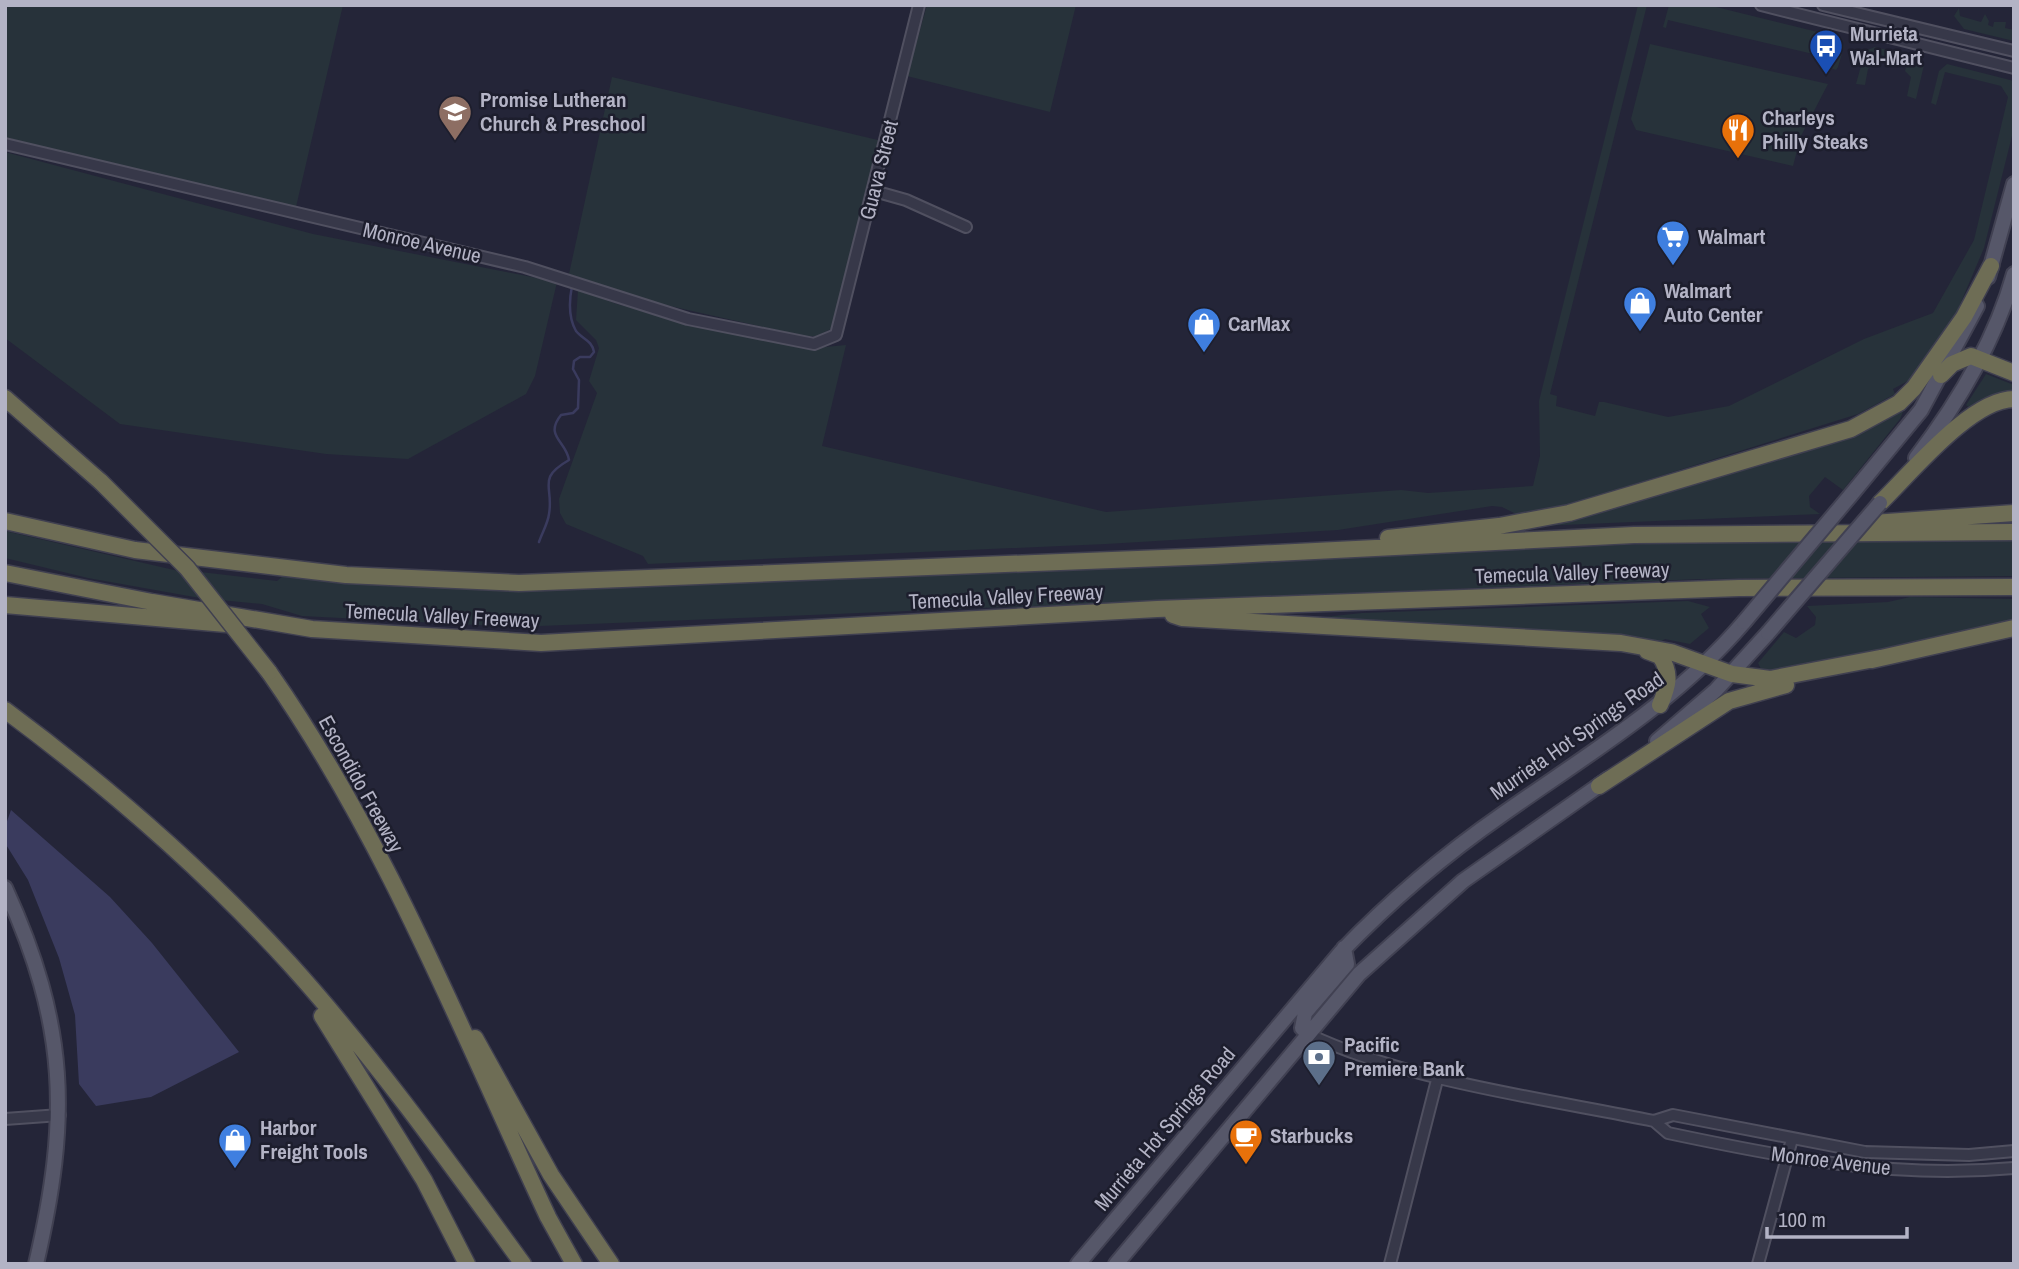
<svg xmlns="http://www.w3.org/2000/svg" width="2019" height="1269" viewBox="0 0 2019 1269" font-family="'Archivo Narrow',sans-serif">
	<rect width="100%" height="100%" fill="#242538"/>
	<path fill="#27323a" d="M5 5H343L296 207 5 139Z
		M927 5H1076L1050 112 907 76Z
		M1638 5H1647L1550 394 1557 396 1556 406 1595 416 1599 402H1604L1668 417 1729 406 1864 339 1933 313 1974 240 2008 97 2001 86 1945 72 1936 105 1931 103 1939 71 1947 64 2014 81V128L1984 248 1953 321 1908 381 1893 389 1895 394 1858 414 1574 503 1516 514 1502 507 1492 506 1338 530 1106 544 648 564 643 556 566 524 560 513 559 499 597 393 589 381 599 348 596 340 576 320 578 290 620 305 804 349 846 345 822 446 1106 512 1401 490 1428 493 1533 486 1540 456 1539 401Z
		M1669 5H1708L1842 38 1844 47 1838 67 1836 70 1828 67 1830 58 1668 20 1666 28 1663 27Z
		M1959 8 1960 16 1981 22 1985 14 1989 21 1988 25 1993 27 1994 22H2006L2005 28 2014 30V41L1964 29 1954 16Z
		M1650 44 1828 84 1801 136 1793 166 1636 130 1631 119Z
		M1875 47 1916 57 1924 65 1916 99 1907 96 1911 77 1905 71 1907 63 1881 55 1879 62 1868 69 1865 85 1856 84 1865 51Z
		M612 77 882 141 831 329 817 336H803L639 299 569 274Z
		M5 152 313 234 557 282 535 376 526 394 408 459 326 454 120 424 5 338Z
		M1986 374 2014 385V394L1994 395 1970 408 1966 405Z
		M1905 407 1900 419 1843 490 1825 477 1809 496 1810 507 1820 514 1539 526Z
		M5 531 187 573 211 600 88 578 5 558Z
		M1718 541H2014V576L1701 579 514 627 302 616 262 604 220 600 192 571 277 581 283 576 378 585 511 590Z
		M1910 597 2014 599V623L1772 672 1762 671 1758 663 1784 632 1796 638 1815 625 1816 617 1807 606 1888 602Z
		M1688 601 1710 607 1701 614 1709 628 1690 644 1665 639 1660 642 1573 633 1315 618 1362 613Z"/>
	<path fill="#3a3b5e" d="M11 810 110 897 152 943 239 1052 151 1097 96 1106 79 1084 75 1015 59 958 28 880 5 843V827Z"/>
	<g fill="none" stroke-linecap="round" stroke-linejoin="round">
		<path stroke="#3a3b5e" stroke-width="2.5" d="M539 542C542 533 548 523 549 514 554 486 536 479 569 460 566 441 544 436 561 415L573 413 578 408 579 380 573 369 574 361 580 357H590L594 352C592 340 582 339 576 331 568 317 569 301 572 286"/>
		<g stroke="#505060" stroke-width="14">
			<path id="minor" d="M1761 5 2014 68
				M1823 5 2014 51
				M5 144 525 267 688 319 814 344 836 335 919 5
				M874 191 906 200 966 227
				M1308 1034C1406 1081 1547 1099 1654 1121L1668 1133C1786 1158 1892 1179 2014 1168
				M5 1119 60 1115
				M1654 1121 1673 1115 1865 1152 1969 1155 2014 1151
				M1390 1264 1438 1076
				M1758 1264 1792 1139"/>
		</g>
		<g stroke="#414152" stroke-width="18">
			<path id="major" d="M1988 277 2014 184
				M1916 458C1958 403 1995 342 2014 274
				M1850 496 1921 410 1977 306
				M1657 741 1716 690 1768 633
				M5 888C68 1026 70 1118 36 1264
				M1308 1034 1302 1028 1305 1013 1347 964 1344 948
				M1078 1264 1341 952C1390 901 1444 855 1503 814 1588 754 1676 702 1744 622
				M1116 1264 1359 974 1463 881 1608 779"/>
		</g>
		<g stroke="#404050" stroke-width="19">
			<path id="highway" d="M1941 375 1952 364 1971 356 2014 373
				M5 398 101 482
				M1880 503C1911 473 1971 399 2014 399
				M5 521 135 550 346 575 519 583 1214 556 1634 535 2014 532
				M1873 523 2014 513
				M1388 538 1499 526 1569 513 1851 429 1899 403 1914 388 1964 317 1991 266
				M5 573 152 602 312 629 541 643 1157 609 1739 588 2014 587
				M5 605 226 624
				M1173 615 1182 618 1621 643 1671 652 1732 674 1770 679 1880 658
				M1647 651 1660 656C1672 674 1668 686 1660 705
				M1872 660 2014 628
				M269 672C386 839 462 1033 548 1217L574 1264
				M5 710C106 785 204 870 289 963 374 1057 449 1162 523 1264
				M1599 786 1729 701 1786 685
				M322 1016 424 1180 467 1264
				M475 1038 551 1175 611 1264"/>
		</g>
		<use href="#minor" stroke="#373849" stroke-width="10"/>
		<use href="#major" stroke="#565769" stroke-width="14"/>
		<use href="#highway" stroke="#6e6d55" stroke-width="16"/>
		<g stroke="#414152" stroke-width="18" stroke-linecap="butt">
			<path id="major-bridge" d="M1744 622 1850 496
				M1768 633 1880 503"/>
		</g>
		<g stroke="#404050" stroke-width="19" stroke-linecap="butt">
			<path id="highway-bridge" d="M101 482 187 568 269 672"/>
		</g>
		<use href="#major-bridge" stroke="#565769" stroke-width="14"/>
		<use href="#highway-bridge" stroke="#6e6d55" stroke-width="16"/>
	</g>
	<defs>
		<g id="bus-pin" transform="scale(1.75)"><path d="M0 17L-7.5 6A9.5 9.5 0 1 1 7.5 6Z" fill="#1a4fb4" stroke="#1d1e2d"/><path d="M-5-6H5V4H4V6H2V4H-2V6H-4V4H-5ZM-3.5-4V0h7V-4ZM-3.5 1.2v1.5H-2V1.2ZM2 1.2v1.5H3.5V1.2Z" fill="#fff"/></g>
		<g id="school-pin" transform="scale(1.75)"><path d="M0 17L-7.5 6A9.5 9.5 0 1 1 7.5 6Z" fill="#8d6e63" stroke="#1d1e2d"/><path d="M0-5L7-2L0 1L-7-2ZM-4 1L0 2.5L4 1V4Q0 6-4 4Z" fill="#fff"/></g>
		<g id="restaurant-pin" transform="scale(1.75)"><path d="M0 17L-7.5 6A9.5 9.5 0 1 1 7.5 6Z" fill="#e8710a" stroke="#1d1e2d"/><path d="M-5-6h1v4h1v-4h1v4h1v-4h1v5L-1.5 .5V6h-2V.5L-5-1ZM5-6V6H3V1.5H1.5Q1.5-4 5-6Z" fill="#fff"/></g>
		<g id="supermarket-pin" transform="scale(1.75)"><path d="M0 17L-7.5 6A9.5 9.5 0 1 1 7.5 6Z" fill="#3f7fe0" stroke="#1d1e2d"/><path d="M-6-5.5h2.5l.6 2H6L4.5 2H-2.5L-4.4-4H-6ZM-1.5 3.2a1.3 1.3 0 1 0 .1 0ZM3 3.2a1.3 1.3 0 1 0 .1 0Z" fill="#fff"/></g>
		<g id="shop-pin" transform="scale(1.75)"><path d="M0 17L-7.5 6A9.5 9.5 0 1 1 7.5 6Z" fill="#3f7fe0" stroke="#1d1e2d"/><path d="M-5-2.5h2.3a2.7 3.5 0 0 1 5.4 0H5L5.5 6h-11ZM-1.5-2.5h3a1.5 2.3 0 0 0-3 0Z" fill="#fff"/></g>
		<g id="bank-pin" transform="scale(1.75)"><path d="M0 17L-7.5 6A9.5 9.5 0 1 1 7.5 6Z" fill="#5c6f8a" stroke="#1d1e2d"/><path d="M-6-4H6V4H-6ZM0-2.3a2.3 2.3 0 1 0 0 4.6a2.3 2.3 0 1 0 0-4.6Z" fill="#fff"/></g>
		<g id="cafe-pin" transform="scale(1.75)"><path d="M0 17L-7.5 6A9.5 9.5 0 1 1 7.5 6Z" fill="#e8710a" stroke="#1d1e2d"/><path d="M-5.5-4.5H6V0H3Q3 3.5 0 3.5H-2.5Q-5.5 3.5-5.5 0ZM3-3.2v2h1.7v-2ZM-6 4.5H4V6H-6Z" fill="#fff"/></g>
	</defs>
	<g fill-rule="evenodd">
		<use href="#bus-pin" x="1826" y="46"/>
		<use href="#school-pin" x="455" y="112"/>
		<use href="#restaurant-pin" x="1738" y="130"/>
		<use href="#supermarket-pin" x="1673" y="237"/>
		<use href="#shop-pin" x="1640" y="303"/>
		<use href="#shop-pin" x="1204" y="324"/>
		<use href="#bank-pin" x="1319" y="1057"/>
		<use href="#cafe-pin" x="1246" y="1136"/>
		<use href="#shop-pin" x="235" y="1140"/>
	</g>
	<g text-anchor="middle" stroke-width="5" stroke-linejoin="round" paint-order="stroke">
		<g font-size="21" font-weight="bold" fill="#b3b3c5" stroke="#1d1e2d" text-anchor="start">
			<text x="1850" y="41">Murrieta<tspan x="1850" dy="24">Wal-Mart</tspan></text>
			<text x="480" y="107">Promise Lutheran<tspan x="480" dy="24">Church &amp; Preschool</tspan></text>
			<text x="1762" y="125">Charleys<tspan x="1762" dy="24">Philly Steaks</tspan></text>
			<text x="1698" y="244">Walmart</text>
			<text x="1664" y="298">Walmart<tspan x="1664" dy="24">Auto Center</tspan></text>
			<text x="1228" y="331">CarMax</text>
			<text x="1344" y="1052">Pacific<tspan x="1344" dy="24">Premiere Bank</tspan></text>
			<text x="260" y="1135">Harbor<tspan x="260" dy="24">Freight Tools</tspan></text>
			<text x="1270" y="1143">Starbucks</text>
		</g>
		<g font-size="21" fill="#b3b3c5" stroke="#1d1e2d">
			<text transform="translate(879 170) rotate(-76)" y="7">Guava Street</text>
			<text transform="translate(422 243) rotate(13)" y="7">Monroe Avenue</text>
			<text transform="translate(1572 573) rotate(-2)" y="7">Temecula Valley Freeway</text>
			<text transform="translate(1006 597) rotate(-3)" y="7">Temecula Valley Freeway</text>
			<text transform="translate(442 616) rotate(3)" y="7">Temecula Valley Freeway</text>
			<text transform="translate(1577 736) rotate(-35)" y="7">Murrieta Hot Springs Road</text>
			<text transform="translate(361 784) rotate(61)" y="7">Escondido Freeway</text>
			<text transform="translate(1165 1129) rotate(-50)" y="7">Murrieta Hot Springs Road</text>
			<text transform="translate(1831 1161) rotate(7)" y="7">Monroe Avenue</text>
		</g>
	</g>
	<rect width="2019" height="1269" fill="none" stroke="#b3b3c5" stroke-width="14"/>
	<path d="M1767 1227v10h140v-10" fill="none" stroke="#b3b3c5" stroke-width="3.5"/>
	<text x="1778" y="1227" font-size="21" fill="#b3b3c5" stroke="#1d1e2d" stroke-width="5" paint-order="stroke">100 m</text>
</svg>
